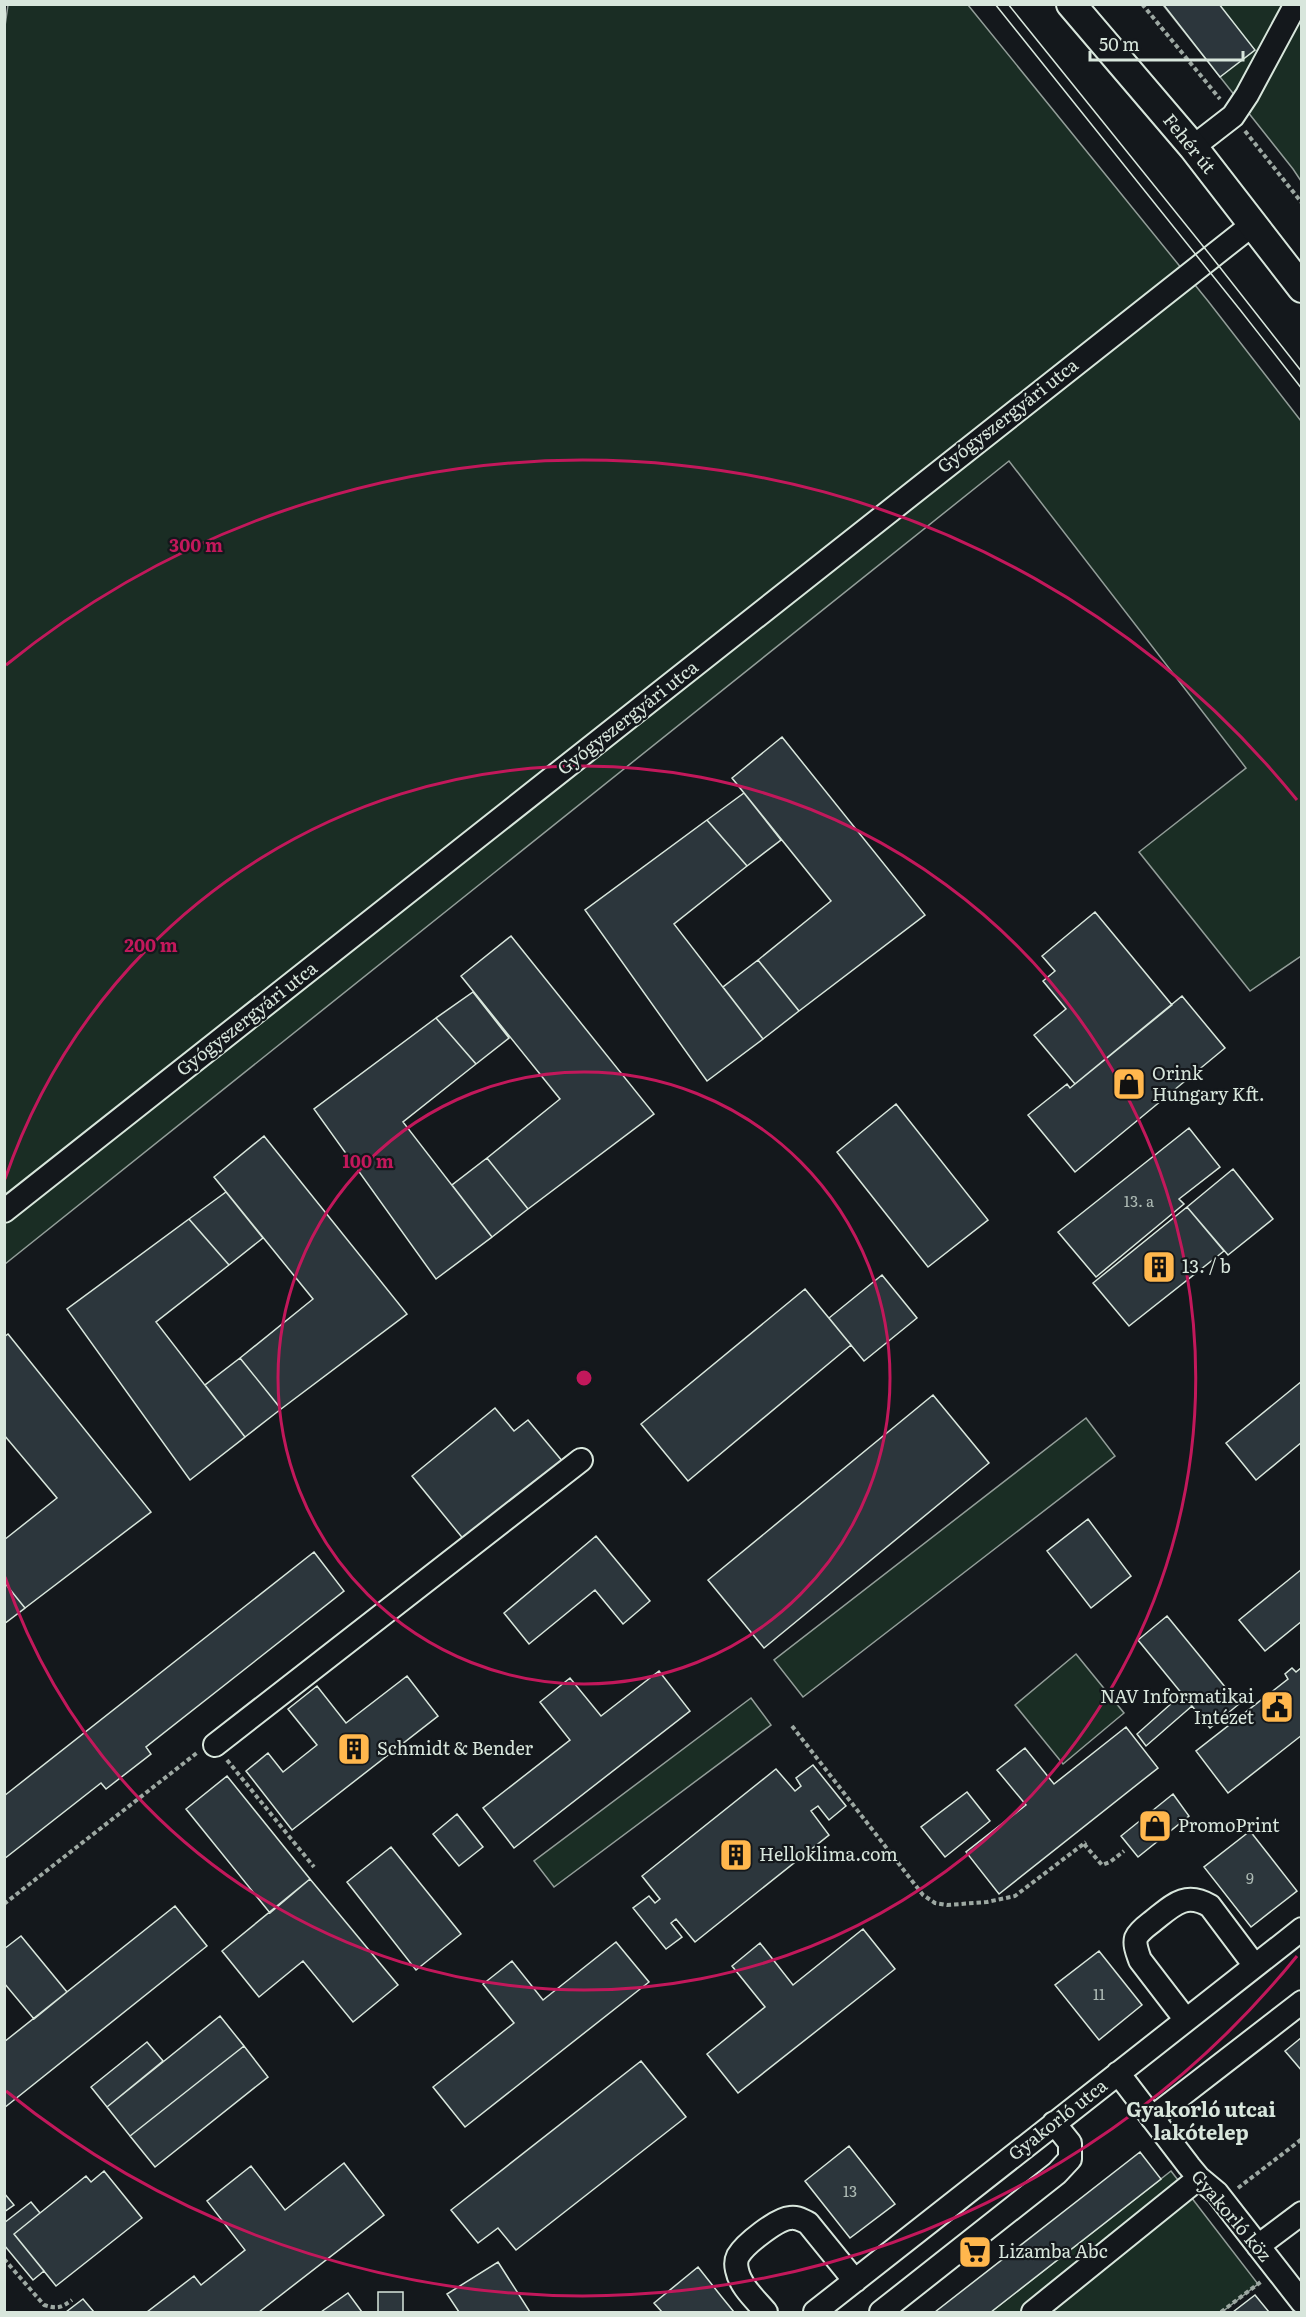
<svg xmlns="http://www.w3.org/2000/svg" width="1306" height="2317" viewBox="0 0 1306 2317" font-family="Literata,serif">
	<rect width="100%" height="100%" fill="#14181c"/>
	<path fill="#1a2d24" stroke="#939e99" stroke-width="1.5" d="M8 5H968L1208 301 1301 421V956L1250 991 1139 852 1246 768 1009 461 5 1264 4 33Z
		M1163 5H1301V181L1293 169Z
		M1086 1418 1115 1456 803 1697 774 1660Z
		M1076 1654 1124 1713 1063 1764 1015 1705Z
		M751 1698 771 1725 554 1887 534 1861Z
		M1171 2171 1258 2284 1222 2312H991Z"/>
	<path fill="#2c363c" stroke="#d8e6dc" stroke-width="1.5" d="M1163 4H1219L1255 50 1220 77Z
		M782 737 925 915 799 1011 758 960 831 901 732 778Z
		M744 793 781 840 747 866 707 820Z
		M707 820 747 866 674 924 763 1039 707 1081 585 910Z
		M1095 912 1172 1005 1075 1084 1034 1035 1066 1009 1043 981 1055 971 1042 956Z
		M511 936 654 1114 528 1209 487 1158 560 1099 461 976Z
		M758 960 799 1011 763 1039 723 987Z
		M473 992 509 1038 476 1064 436 1018Z
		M1182 996 1225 1048 1075 1172 1028 1115 1067 1084 1070 1088Z
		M436 1018 476 1064 403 1122 492 1237 436 1279 314 1109Z
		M896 1104 988 1220 928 1267 837 1152Z
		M1189 1128 1220 1167 1179 1199 1184 1204 1096 1277 1058 1232Z
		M264 1136 407 1314 281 1409 240 1358 313 1299 214 1177Z
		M487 1158 528 1209 492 1237 452 1185Z
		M1233 1169 1273 1219 1228 1255 1187 1207Z
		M226 1192 263 1238 229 1265 189 1219Z
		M1187 1207 1224 1251 1129 1326 1093 1283Z
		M189 1219 229 1265 156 1322 245 1437 190 1480 67 1309Z
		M882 1275 917 1318 864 1361 829 1318Z
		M805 1289 851 1345 688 1481 641 1424Z
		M8 1334 151 1512 25 1608 4 1582V1540L57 1498 4 1435V1337Z
		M240 1358 281 1409 245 1437 205 1385Z
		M1302 1381V1442L1256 1480 1226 1443Z
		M933 1395 989 1463 764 1648 708 1580Z
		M495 1408 514 1431 528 1420 563 1462 465 1541 412 1476Z
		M1088 1519 1131 1576 1091 1608 1047 1551Z
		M596 1536 650 1601 623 1624 595 1590 529 1644 504 1613Z
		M314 1552 344 1591 146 1747 151 1754 106 1789 101 1783 4 1859V1796Z
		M1302 1569V1621L1265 1651 1239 1620Z
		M4 1582 25 1608 4 1624Z
		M1167 1616 1239 1704 1210 1728 1138 1640Z
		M1302 1667V1735L1228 1793 1196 1751 1288 1679 1285 1674 1292 1668 1296 1672Z
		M659 1671 690 1711 514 1848 483 1808 570 1740 540 1702 570 1678 601 1716Z
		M407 1676 438 1716 292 1830 246 1771 268 1753 283 1772 317 1745 288 1709 317 1686 346 1723Z
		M1182 1694 1192 1706 1146 1746 1137 1734Z
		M1126 1727 1158 1768 999 1894 966 1852 1026 1805 997 1770 1025 1748 1054 1784Z
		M813 1765 846 1806 829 1820 818 1806 811 1811 829 1835 695 1942 676 1919 671 1923 682 1937 666 1949 633 1908 649 1896 655 1903 660 1899 642 1876 776 1769 795 1791 801 1786 796 1778Z
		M227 1776 310 1879 270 1913 186 1809Z
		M967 1792 990 1821 945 1857 921 1827Z
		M1173 1794 1189 1816 1138 1857 1121 1836Z
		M457 1814 483 1847 459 1866 433 1834Z
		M1250 1831 1297 1891 1251 1927 1204 1867Z
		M391 1847 461 1934 416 1970 347 1882Z
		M310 1879 398 1985 353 2022 303 1961 259 1997 222 1951Z
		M175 1906 207 1946 4 2108V2042Z
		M863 1929 895 1969 738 2093 707 2054 765 2007 732 1966 760 1943 793 1985Z
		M21 1936 67 1992 34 2019 4 1983V1949Z
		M616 1942 649 1982 465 2127 433 2087 514 2023 483 1984 512 1961 543 2000Z
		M1099 1951 1142 2005 1099 2040 1055 1985Z
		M220 2016 244 2046 130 2136 107 2107Z
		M1302 2037V2071L1285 2051Z
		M147 2042 163 2061 107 2107 91 2087Z
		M244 2046 268 2077 155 2167 130 2136Z
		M641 2061 686 2117 516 2250 498 2228 478 2243 451 2210Z
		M849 2146 895 2204 850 2238 805 2181Z
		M1140 2152 1161 2179 991 2312H935Z
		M344 2163 384 2215 259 2312H147L194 2276 201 2285 245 2250 207 2201 251 2166 285 2210Z
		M104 2171 142 2218 56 2286 14 2234 86 2176 91 2182Z
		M4 2193 14 2205 4 2212Z
		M31 2202 40 2213 14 2234 44 2271 33 2280 4 2245V2223Z
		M498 2262 530 2312H459L447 2294Z
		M698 2267 721 2296 734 2312H662L654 2303Z
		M378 2292H403V2312H378Z
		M348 2293 362 2312H321Z
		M1255 2295 1269 2312H1233Z
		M83 2299 94 2312H66Z"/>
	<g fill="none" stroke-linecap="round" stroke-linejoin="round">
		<g stroke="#d8e6dc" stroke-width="26">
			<path id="minor" d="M1193 147 1233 116 1247 95 1296 4
				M4 1211 1252 225
				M215 1745 581 1460
				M1186 2020 1140 1960C1138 1954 1134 1945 1136 1938 1139 1931 1148 1925 1153 1921 1172 1906 1185 1891 1210 1906L1255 1966
				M1118 2073 1189 2166 1199 2178 1217 2193 1302 2302
				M1152 2118 1302 2002
				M1258 2246 1302 2213
				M766 2312C756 2300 740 2286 737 2270 736 2266 736 2260 738 2256 745 2244 777 2219 790 2218 798 2217 801 2220 808 2223L855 2281
				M815 2312 1302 1929
				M881 2312 1057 2173 1070 2159V2143L1054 2123
				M1033 2312 1199 2178"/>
		</g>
		<g stroke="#d8e6dc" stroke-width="32">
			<path id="major" d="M1071 4 1193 147 1302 288"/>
		</g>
		<path stroke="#9da8a2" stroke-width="4" stroke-dasharray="4.5 3" stroke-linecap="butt" d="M1142 4 1220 99
			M1245 131 1302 203
			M792 1726 923 1895 935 1903 947 1905 987 1902 1015 1896 1086 1842
			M227 1760 314 1867
			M1084 1844 1102 1865 1110 1862 1124 1851
			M4 1904 198 1752
			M1238 2188 1302 2139
			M4 2259 44 2305C57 2309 61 2308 72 2300
			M1221 2312 1262 2281"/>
		<use href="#minor" stroke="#14181c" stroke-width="22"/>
		<use href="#major" stroke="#14181c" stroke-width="28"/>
		<path stroke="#d8e6dc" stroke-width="1.5" d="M995 4 1241 311 1302 389
			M1008 4 1211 256 1302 372"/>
	</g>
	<g fill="none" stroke="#c2185b" stroke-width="3">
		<circle cx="584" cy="1378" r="306"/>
		<path d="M5 1179A612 612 0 1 1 5 1577"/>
		<path d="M1297 1956A918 918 0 0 1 6 2091M6 665A918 918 0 0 1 1297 800"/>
	</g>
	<defs>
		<g id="shop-square" transform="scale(1.725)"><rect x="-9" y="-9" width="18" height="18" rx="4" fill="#ffb74d" stroke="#14181c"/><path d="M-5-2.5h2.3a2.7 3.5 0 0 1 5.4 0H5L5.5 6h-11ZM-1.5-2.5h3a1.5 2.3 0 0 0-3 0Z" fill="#111"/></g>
		<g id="building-square" transform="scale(1.725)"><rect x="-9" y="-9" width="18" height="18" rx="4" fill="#ffb74d" stroke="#14181c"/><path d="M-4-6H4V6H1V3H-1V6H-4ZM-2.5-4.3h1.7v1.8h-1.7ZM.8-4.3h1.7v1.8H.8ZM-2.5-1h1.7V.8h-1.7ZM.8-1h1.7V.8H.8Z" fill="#111"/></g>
		<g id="civic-square" transform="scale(1.725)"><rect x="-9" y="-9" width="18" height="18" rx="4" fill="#ffb74d" stroke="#14181c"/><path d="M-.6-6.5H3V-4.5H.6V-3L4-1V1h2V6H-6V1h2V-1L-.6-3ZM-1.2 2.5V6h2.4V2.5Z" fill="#111"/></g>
		<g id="supermarket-square" transform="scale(1.725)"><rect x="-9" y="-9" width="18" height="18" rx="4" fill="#ffb74d" stroke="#14181c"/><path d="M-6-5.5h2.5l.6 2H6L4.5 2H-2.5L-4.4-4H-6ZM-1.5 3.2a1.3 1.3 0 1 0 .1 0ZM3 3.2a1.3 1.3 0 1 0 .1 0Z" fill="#111"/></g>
	</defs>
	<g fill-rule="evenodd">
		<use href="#shop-square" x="1129" y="1084"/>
		<use href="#building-square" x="1159" y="1267"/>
		<use href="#civic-square" x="1277" y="1707"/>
		<use href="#building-square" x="354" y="1749"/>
		<use href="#shop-square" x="1155" y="1826"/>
		<use href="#building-square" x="736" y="1855"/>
		<use href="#supermarket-square" x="975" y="2252"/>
	</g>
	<g text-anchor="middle" stroke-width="4.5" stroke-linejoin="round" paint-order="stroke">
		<g font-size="15" fill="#adbab4">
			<text x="1139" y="1207">13. a</text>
			<text x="1250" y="1884">9</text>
			<text x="1099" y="2000">11</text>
			<text x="850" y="2197">13</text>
		</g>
		<g font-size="18" fill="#d8e6dc" stroke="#14181c">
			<text transform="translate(1189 144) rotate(51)" y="6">Fehér út</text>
			<text transform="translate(1008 416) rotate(-38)" y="6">Gyógyszergyári utca</text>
			<text transform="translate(628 718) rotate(-38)" y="6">Gyógyszergyári utca</text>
			<text transform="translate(247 1019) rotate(-38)" y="6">Gyógyszergyári utca</text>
			<text transform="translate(1058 2120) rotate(-38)" y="6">Gyakorló utca</text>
			<text transform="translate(1231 2216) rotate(50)" y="6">Gyakorló köz</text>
		</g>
		<g font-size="18" fill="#d8e6dc" stroke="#14181c" text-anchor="start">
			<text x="1152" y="1080">Orink<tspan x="1152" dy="21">Hungary Kft.</tspan></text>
			<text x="1182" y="1273">13. / b</text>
			<text x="1254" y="1703" text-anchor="end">NAV Informatikai<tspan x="1254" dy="21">Intézet</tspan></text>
			<text x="377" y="1755">Schmidt &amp; Bender</text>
			<text x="1178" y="1832">PromoPrint</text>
			<text x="759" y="1861">Helloklima.com</text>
			<text x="998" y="2258">Lizamba Abc</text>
		</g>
		<g font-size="20" font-weight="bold" fill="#d8e6dc" stroke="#14181c">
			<text x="1201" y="2117">Gyakorló utcai<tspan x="1201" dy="23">lakótelep</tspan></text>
		</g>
	</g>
	<circle cx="584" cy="1378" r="9" fill="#c2185b" stroke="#14181c" stroke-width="3"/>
	<g font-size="18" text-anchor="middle" font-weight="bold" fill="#c2185b" stroke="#14181c" stroke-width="4.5" stroke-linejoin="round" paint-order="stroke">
		<text x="196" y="552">300 m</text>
		<text x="151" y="952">200 m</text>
		<text x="368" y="1168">100 m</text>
	</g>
	<rect width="1306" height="2317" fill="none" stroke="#d8e6dc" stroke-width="12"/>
	<path d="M1090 51v9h153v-9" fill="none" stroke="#d8e6dc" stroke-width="3"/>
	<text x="1099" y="51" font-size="18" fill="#d8e6dc" stroke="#14181c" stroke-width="4.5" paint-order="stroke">50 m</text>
</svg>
